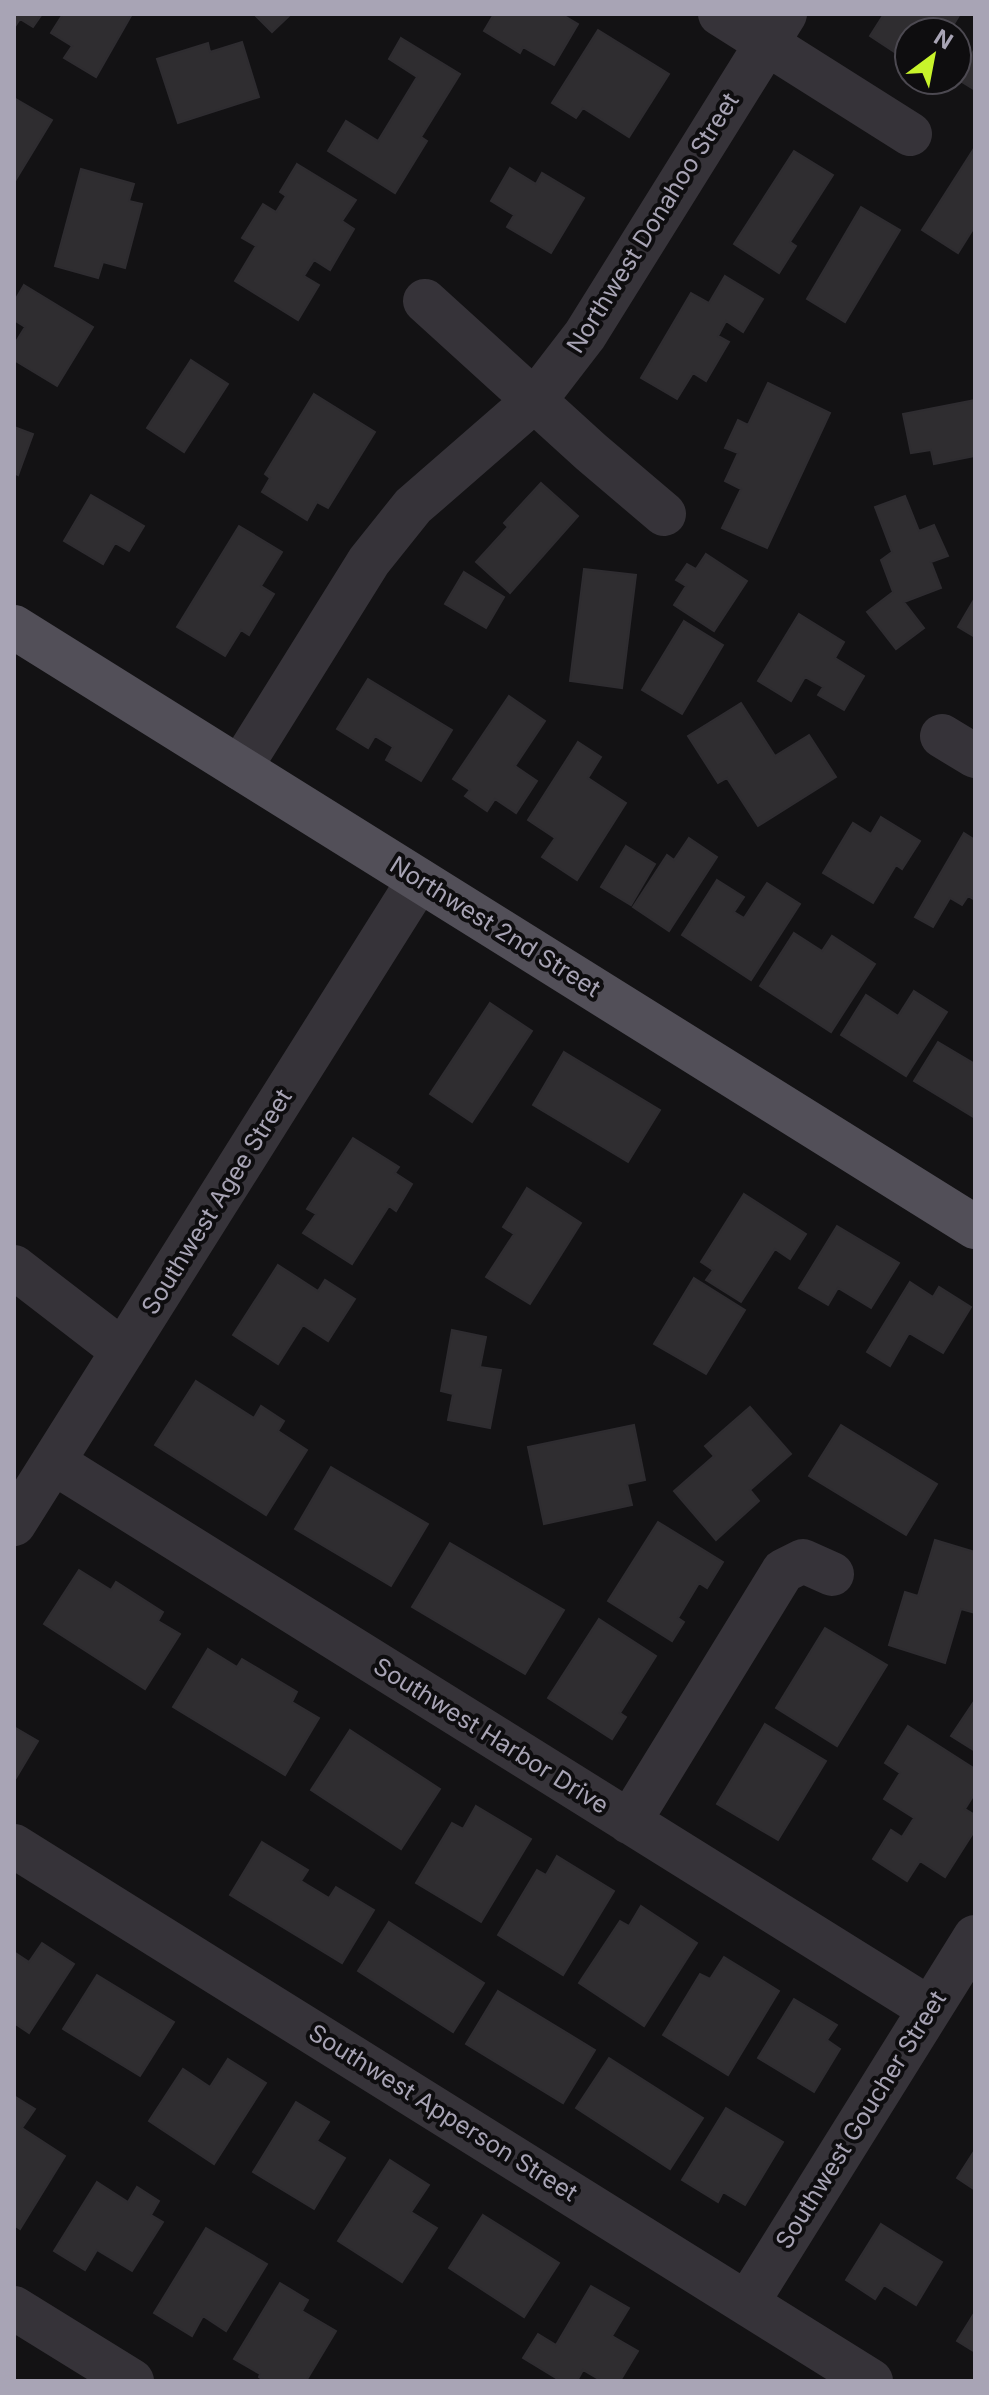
<svg xmlns="http://www.w3.org/2000/svg" width="989" height="2395" viewBox="0 0 989 2395" font-family="Inter,sans-serif">
	<rect width="100%" height="100%" fill="#131214"/>
	<path fill="#2f2d30" stroke="#2e2c30" stroke-width="2" d="M14 14H42L33 27 20 19 14 28Z
		M63 14H132L96 77 64 58 72 46 51 33Z
		M254 14H291L272 32Z
		M494 14H561L578 24 554 65 523 47 520 53 484 31Z
		M884 14H960L949 32H909L908 61 870 36Z
		M598 30 669 74 629 137 583 108 576 118 552 103Z
		M401 38 460 74 421 137 427 141 395 193 328 151 346 121 378 141 417 77 389 59Z
		M242 42 259 97 178 123 157 59 208 43 210 52Z
		M974 50 975 51V90L957 79Z
		M14 98 52 120 15 181H14Z
		M975 147V226L958 253 922 230Z
		M794 151 833 175 790 242 796 246 779 273 734 244Z
		M297 164 356 200 342 221 354 229 330 270 314 260 304 276 319 285 298 320 235 281 256 246 242 238 263 204 276 212 286 196 280 192Z
		M510 168 536 184 542 173 584 198 551 253 507 227 514 215 491 201Z
		M81 169 134 184 129 201 142 204 125 268 103 262 98 278 55 266Z
		M861 207 900 230 845 322 807 299Z
		M725 276 763 299 743 332 726 321 718 336 729 342 706 381 693 373 677 399 641 378 691 293 709 303Z
		M24 285 93 327 57 386 14 360V345L25 327 14 320V302Z
		M191 360 228 384 184 452 147 428Z
		M768 383 830 413 767 548 722 528 741 489 725 481 738 453 725 448 738 420 748 425Z
		M314 394 375 432 328 508 317 502 307 520 262 492 270 478 265 474Z
		M975 400V456L934 464 931 450 911 453 903 414Z
		M14 427 33 434 18 475 14 473Z
		M541 483 578 516 510 593 476 562 508 527 504 523Z
		M91 495 144 526 129 551 115 543 103 564 64 541Z
		M905 496 919 531 934 525 948 556 931 562 941 588 904 602 924 628 896 649 867 612 893 592 881 560 892 552 875 507Z
		M239 526 282 552 261 586 274 594 249 635 241 630 225 656 177 627Z
		M706 554 747 581 714 631 674 605 686 586 676 580 687 564 696 569Z
		M584 569 636 575 622 688 570 681Z
		M464 572 504 597 486 628 445 604Z
		M975 598V637L958 627Z
		M799 614 844 642 835 658 864 676 844 710 818 695 823 687 805 677 791 701 758 681Z
		M684 621 723 645 682 714 642 690Z
		M368 679 452 730 421 781 386 760 393 747 375 736 368 748 337 729Z
		M509 696 545 721 515 766 537 781 516 813 495 799 487 811 465 796 470 790 453 779Z
		M741 703 775 756 809 735 836 777 758 826 727 778 718 783 688 736Z
		M578 742 601 757 588 778 626 803 577 880 542 857 555 838 528 820Z
		M881 817 920 841 902 869 896 865 873 903 823 873 853 823 871 834Z
		M964 833 975 840V900L968 896 962 905 950 898 933 927 915 917Z
		M689 838 717 857 669 931 633 907 667 855 674 860Z
		M626 846 655 864 631 905 601 887Z
		M717 880 744 897 734 912 744 918 767 883 800 904 751 980 682 935Z
		M794 933 822 951 832 936 875 964 831 1032 760 986Z
		M914 991 947 1012 906 1076 841 1035 866 995 898 1016Z
		M490 1003 532 1031 472 1122 430 1094Z
		M938 1042 975 1064V1118L914 1081Z
		M564 1052 660 1110 628 1162 533 1105Z
		M353 1138 399 1167 395 1173 412 1184 396 1211 389 1206 352 1264 303 1233 316 1214 307 1209Z
		M527 1188 581 1223 530 1304 486 1277 514 1234 503 1227Z
		M744 1194 806 1234 790 1259 775 1249 741 1302 706 1280 713 1270 701 1262Z
		M837 1226 899 1263 871 1308 838 1288 828 1305 799 1288Z
		M278 1265 318 1291 325 1280 355 1299 328 1341 303 1325 278 1364 233 1335Z
		M694 1278 745 1310 706 1374 654 1344Z
		M910 1282 933 1297 939 1287 971 1307 943 1353 909 1333 890 1366 867 1352Z
		M452 1330 486 1337 480 1367 501 1370 490 1428 448 1420 453 1394 441 1391Z
		M196 1381 254 1418 261 1406 284 1421 278 1431 307 1450 266 1515 155 1445Z
		M750 1407 791 1454 750 1490 759 1501 716 1540 674 1491 714 1456 705 1446Z
		M634 1425 645 1480 627 1484 632 1505 544 1524 528 1447Z
		M841 1425 937 1484 906 1535 809 1476Z
		M331 1467 428 1524 391 1586 295 1529Z
		M658 1522 723 1562 707 1588 699 1583 678 1618 684 1622 672 1641 608 1601Z
		M935 1540 975 1552V1613L961 1609 945 1663 889 1645 905 1592 918 1596Z
		M450 1543 564 1610 525 1674 412 1607Z
		M79 1570 111 1590 116 1582 163 1612 158 1621 180 1634 145 1689 44 1624Z
		M599 1619 656 1656 620 1713 626 1717 612 1739 548 1698Z
		M825 1628 887 1665 837 1746 776 1708Z
		M208 1649 237 1667 242 1659 297 1692 292 1702 319 1718 285 1775 173 1707Z
		M975 1700V1751L951 1736Z
		M765 1724 826 1761 778 1840 717 1804Z
		M908 1726 975 1769V1793L965 1809 975 1815V1830L945 1877 920 1861 907 1881 873 1859 891 1830 902 1837 914 1818 884 1799 900 1773 885 1763Z
		M14 1727 38 1741 16 1778 14 1777Z
		M350 1730 440 1789 401 1849 311 1790Z
		M476 1806 531 1839 481 1922 416 1883 452 1823 463 1829Z
		M262 1842 308 1870 301 1881 329 1898 336 1887 374 1910 342 1963 230 1895Z
		M557 1856 614 1891 563 1975 498 1935 537 1870 546 1875Z
		M641 1906 697 1943 644 2026 579 1983 620 1921 629 1926Z
		M389 1922 484 1983 453 2032 358 1971Z
		M42 1943 74 1964 29 2033 14 2023V1952L29 1962Z
		M724 1957 779 1991 728 2075 663 2035 700 1974 710 1979Z
		M97 1975 174 2022 140 2076 63 2029Z
		M498 1991 595 2050 563 2103 466 2044Z
		M794 1999 837 2025 827 2040 840 2049 814 2092 758 2058Z
		M609 2058 703 2118 670 2169 576 2108Z
		M228 2059 266 2083 214 2164 149 2121 183 2069 210 2087Z
		M14 2096 35 2109 22 2128 65 2156 20 2229 14 2225Z
		M296 2102 329 2122 317 2141 345 2158 314 2209 253 2172Z
		M726 2108 783 2142 745 2205 723 2192 718 2202 682 2180Z
		M975 2150V2190L957 2178Z
		M390 2160 429 2185 411 2212 437 2228 402 2282 338 2241Z
		M97 2182 128 2202 137 2187 159 2201 151 2215 163 2222 132 2271 97 2250 85 2270 54 2251Z
		M483 2215 559 2263 524 2317 449 2268Z
		M881 2224 942 2262 916 2305 884 2285 875 2299 846 2280Z
		M206 2228 267 2264 226 2331 203 2316 192 2336 154 2313Z
		M280 2283 308 2300 302 2311 336 2331 306 2381H265L259 2377 260 2374 234 2359Z
		M591 2286 629 2308 612 2336 638 2351 620 2381H602L583 2370 577 2381H561L523 2358 538 2334 556 2345Z
		M975 2312V2352L957 2341Z"/>
	<g fill="none" stroke-linecap="round" stroke-linejoin="round">
		<path stroke="#363339" stroke-width="44" d="M720 14 910 134
			M425 301 591 452 664 514
			M942 736 975 756
			M240 768 369 561 413 506 535 400 585 335 785 14
			M14 1267 123 1351
			M53 1462 930 2009
			M14 1524 419 880
			M629 1822 783 1571 803 1561 832 1574
			M14 1846 871 2381
			M747 2303 975 1937
			M14 2308 132 2381"/>
		<path stroke="#524f58" stroke-width="44" d="M14 627 975 1227"/>
	</g>
	<g text-anchor="middle" stroke-width="8" stroke-linejoin="round" paint-order="stroke">
		<g font-size="24" fill="#a8a4b5" stroke="#0e0d0f">
			<text transform="translate(653 223) rotate(-58)" y="8">Northwest Donahoo Street</text>
			<text transform="translate(495 927) rotate(32)" y="8">Northwest 2nd Street</text>
			<text transform="translate(217 1202) rotate(-58)" y="8">Southwest Agee Street</text>
			<text transform="translate(491 1736) rotate(32)" y="8">Southwest Harbor Drive</text>
			<text transform="translate(443 2113) rotate(32)" y="8">Southwest Apperson Street</text>
			<text transform="translate(861 2120) rotate(-58)" y="8">Southwest Goucher Street</text>
		</g>
	</g>
	<rect width="989" height="2395" fill="none" stroke="#a8a4b5" stroke-width="32"/>
	<g transform="translate(933 56) rotate(32)"><circle r="38" fill="#0e0d0f" stroke="#4c4951" stroke-width="2"/>
	<path d="M0-6L14 30L0 20L-14 30Z" fill="#c8f42b"/>
	<text y="-12" font-size="22" font-weight="bold" text-anchor="middle" fill="#a8a4b5">N</text>
	</g>
</svg>
